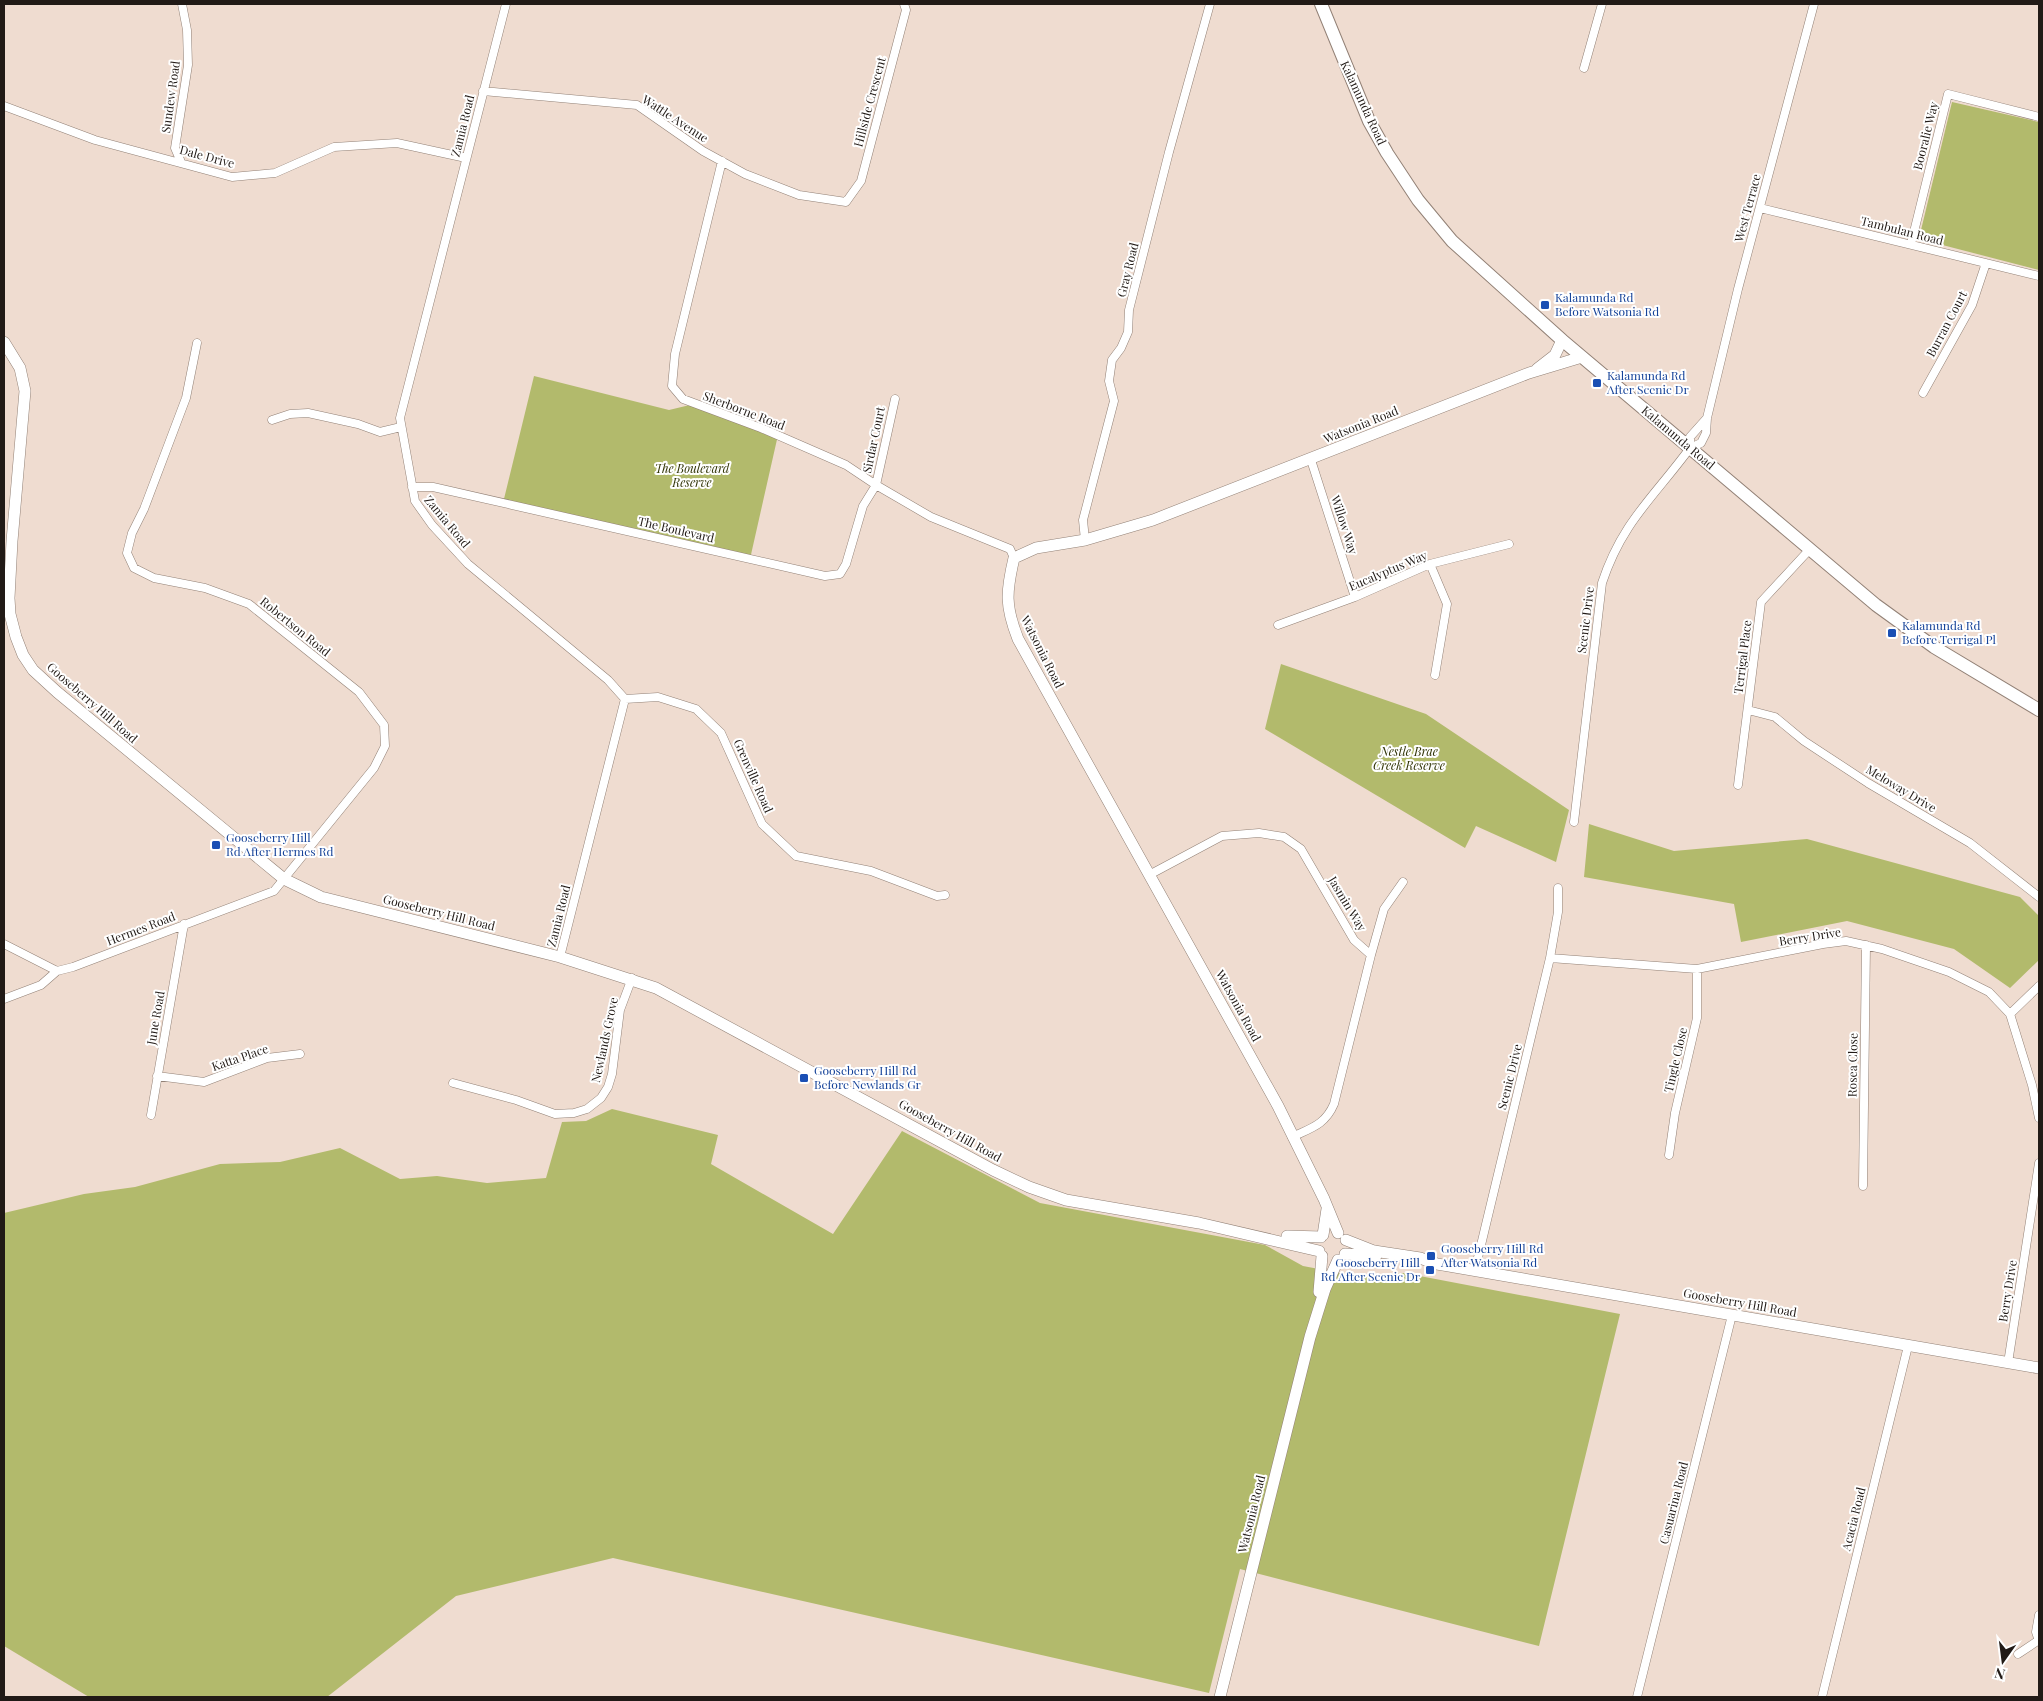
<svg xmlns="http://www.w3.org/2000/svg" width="2043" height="1701" viewBox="0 0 2043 1701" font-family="'Playfair Display',serif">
	<rect width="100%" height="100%" fill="#efdcd0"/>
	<path fill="#b2ba6c" d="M1952 102 2039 122V270L1927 241 1921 230Z
		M534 376 669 410 694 404 778 435 750 559 503 503Z
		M1281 664 1426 714 1569 810 1556 862 1476 826 1465 848 1265 729Z
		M1589 824 1674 851 1807 839 2020 897 2039 916V960L2010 988 1954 949 1847 921 1741 942 1734 904 1584 877Z
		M612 1109 718 1135 711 1164 833 1234 902 1131 1040 1203 1265 1245 1303 1266 1356 1276 1404 1273 1620 1314 1539 1646 1240 1569 1209 1693 613 1558 456 1596 327 1697H89L4 1646V1213L84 1194 135 1187 220 1164 280 1162 340 1148 400 1179 437 1176 487 1183 546 1178 562 1122 586 1121Z"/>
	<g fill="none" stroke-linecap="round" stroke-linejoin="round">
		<g stroke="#928176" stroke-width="9">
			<path id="street" d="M506 4 400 418 415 501 432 525 468 564 608 680 625 699 560 957
				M1584 68 1602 4
				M483 91 637 105 703 151 745 174 799 195 846 202 861 181 906 10 904 4
				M4 106 95 140 232 177 275 173 334 147 397 143 466 158
				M722 161 675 354 672 386 683 399 761 428 846 465 876 485 931 517 1010 549 1014 558
				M181 162 175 148 188 65 187 30 182 4
				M1760 208 2039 276
				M1911 244 1948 94 2039 117
				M1923 393 1972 305 1986 263
				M272 420 290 414 308 413 358 424 380 432 401 427
				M1690 448V437L1707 418
				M1311 460 1355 597
				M412 487H433L825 576 840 574 846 564 863 506 876 485 895 399
				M1085 540 1083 520 1114 401 1109 381 1112 360 1121 348 1128 332 1129 310 1169 152 1210 4
				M1430 564 1447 604 1435 675
				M1278 625 1355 597 1430 564 1509 544
				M625 699 658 697 696 709 721 733 762 824 796 856 871 871 937 896 945 895
				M1748 710 1775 717 1804 741 1868 783 1970 843 2039 897
				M1738 785 1761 602 1810 549
				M1574 822 1602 583C1622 522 1654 497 1690 448L1701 443 1706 433 1707 418 1738 289 1814 4
				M1149 875 1222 836 1259 833 1284 837 1301 849 1354 940 1371 955 1334 1104C1325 1125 1311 1128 1292 1137
				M4 944 57 971
				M1371 955 1384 909 1403 882
				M1550 958 1697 969 1823 944 1846 941 1882 949 1949 972 1989 992 2010 1014 2032 1085 2039 1118
				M4 999 41 985 57 971 73 967 274 891 374 768 385 746 384 725 359 692 249 604 205 588 154 578 134 568 127 553 132 533 144 509 186 398 197 343
				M2010 1014 2039 986
				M157 1076 204 1082 267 1058 300 1054
				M453 1083 516 1100 555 1114 574 1113 587 1109 601 1098 608 1087 612 1074 620 1010 632 978
				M151 1115 184 924
				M1669 1155 1675 1113 1697 1018V969
				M1863 1186 1866 945
				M1475 1270 1550 958 1558 912V888
				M2008 1363 2039 1163
				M2039 1615 2036 1632 2039 1641
				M2018 1654 2039 1640
				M1637 1697 1732 1315
				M1822 1697 1908 1346"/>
		</g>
		<g stroke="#928176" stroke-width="12">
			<path id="secondary" d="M4 342 20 368 25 391 12 541 9 598 10 614 16 637 23 655 33 670 57 692 284 879 321 897 560 957 656 988 993 1170 1029 1187 1066 1200 1199 1223 1319 1251
				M1537 369 1555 355 1562 340
				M1338 1233 1324 1199 1278 1106 1018 639C1005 606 1006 592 1014 558L1036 548 1085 540 1153 520 1529 373 1582 357
				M1323 1235 1327 1209
				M1287 1236 1321 1237
				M1346 1240 1374 1251 1420 1258 1437 1264 2039 1368
				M1345 1254 1376 1256
				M1319 1292 1322 1256
				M1220 1697 1310 1337 1325 1289 1338 1260"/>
		</g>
		<g stroke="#928176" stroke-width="14">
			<path id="primary" d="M1321 4 1369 121 1387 153 1418 200 1452 241 1562 340 1876 605 1934 647 2039 710"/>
		</g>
		<use href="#street" stroke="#fff" stroke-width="8"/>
		<use href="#secondary" stroke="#fff" stroke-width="11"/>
		<use href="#primary" stroke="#fff" stroke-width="12"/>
	</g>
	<g fill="#1a4fb4" stroke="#fff" stroke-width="2">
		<rect x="1540" y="300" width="10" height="10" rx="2.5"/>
		<rect x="1592" y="378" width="10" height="10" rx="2.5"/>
		<rect x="1887" y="628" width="10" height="10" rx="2.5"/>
		<rect x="211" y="840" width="10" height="10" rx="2.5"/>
		<rect x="799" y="1073" width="10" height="10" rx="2.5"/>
		<rect x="1426" y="1251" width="10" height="10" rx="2.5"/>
		<rect x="1425" y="1265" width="10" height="10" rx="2.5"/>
	</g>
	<g text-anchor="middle" stroke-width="4" stroke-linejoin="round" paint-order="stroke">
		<g font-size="12" fill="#211a16" stroke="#fff">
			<text transform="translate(171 97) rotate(-82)" y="4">Sundew Road</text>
			<text transform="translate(870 102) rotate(-75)" y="4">Hillside Crescent</text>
			<text transform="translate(1363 103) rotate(65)" y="4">Kalamunda Road</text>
			<text transform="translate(675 119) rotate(33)" y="4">Wattle Avenue</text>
			<text transform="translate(463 126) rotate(-76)" y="4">Zamia Road</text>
			<text transform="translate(1926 136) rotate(-76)" y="4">Booralie Way</text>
			<text transform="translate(207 157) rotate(15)" y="4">Dale Drive</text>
			<text transform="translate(1748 208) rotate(-75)" y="4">West Terrace</text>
			<text transform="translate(1902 231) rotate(14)" y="4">Tambulan Road</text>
			<text transform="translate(1128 270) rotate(-76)" y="4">Gray Road</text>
			<text transform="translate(1947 324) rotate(-62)" y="4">Burran Court</text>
			<text transform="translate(744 411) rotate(21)" y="4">Sherborne Road</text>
			<text transform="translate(1361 425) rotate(-22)" y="4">Watsonia Road</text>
			<text transform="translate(1678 438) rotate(40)" y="4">Kalamunda Road</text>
			<text transform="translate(874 440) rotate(-78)" y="4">Sirdar Court</text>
			<text transform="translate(447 522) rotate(50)" y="4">Zamia Road</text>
			<text transform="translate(1344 525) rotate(72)" y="4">Willow Way</text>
			<text transform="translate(676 530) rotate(13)" y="4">The Boulevard</text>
			<text transform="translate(1388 571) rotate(-23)" y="4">Eucalyptus Way</text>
			<text transform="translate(1586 620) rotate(-83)" y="4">Scenic Drive</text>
			<text transform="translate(295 627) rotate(39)" y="4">Robertson Road</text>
			<text transform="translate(1042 652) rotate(63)" y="4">Watsonia Road</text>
			<text transform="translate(1743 657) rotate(-83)" y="4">Terrigal Place</text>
			<text transform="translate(92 703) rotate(41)" y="4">Gooseberry Hill Road</text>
			<text transform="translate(753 776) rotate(66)" y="4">Grenville Road</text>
			<text transform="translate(1901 789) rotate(31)" y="4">Meloway Drive</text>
			<text transform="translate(1347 904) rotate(59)" y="4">Jasmin Way</text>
			<text transform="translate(439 913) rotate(14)" y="4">Gooseberry Hill Road</text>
			<text transform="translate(559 916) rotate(-76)" y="4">Zamia Road</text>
			<text transform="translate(141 929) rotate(-21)" y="4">Hermes Road</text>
			<text transform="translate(1810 937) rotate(-9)" y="4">Berry Drive</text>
			<text transform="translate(1238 1006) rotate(61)" y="4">Watsonia Road</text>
			<text transform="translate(156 1018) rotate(-80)" y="4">June Road</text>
			<text transform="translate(605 1040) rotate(-78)" y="4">Newlands Grove</text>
			<text transform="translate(240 1058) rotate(-19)" y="4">Katta Place</text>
			<text transform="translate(1676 1060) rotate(-77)" y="4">Tingle Close</text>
			<text transform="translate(1853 1065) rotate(-89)" y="4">Rosea Close</text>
			<text transform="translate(1510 1077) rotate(-76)" y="4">Scenic Drive</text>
			<text transform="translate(950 1131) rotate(29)" y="4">Gooseberry Hill Road</text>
			<text transform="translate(2008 1291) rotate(-81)" y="4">Berry Drive</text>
			<text transform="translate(1740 1303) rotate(10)" y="4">Gooseberry Hill Road</text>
			<text transform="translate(1674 1503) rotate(-76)" y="4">Casuarina Road</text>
			<text transform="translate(1252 1514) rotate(-76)" y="4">Watsonia Road</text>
			<text transform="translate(1854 1519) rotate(-76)" y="4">Acacia Road</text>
		</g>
		<g font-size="12" fill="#164399" stroke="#fff" text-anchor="start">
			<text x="1555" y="302">Kalamunda Rd<tspan x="1555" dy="14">Before Watsonia Rd</tspan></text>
			<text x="1607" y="380">Kalamunda Rd<tspan x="1607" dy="14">After Scenic Dr</tspan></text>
			<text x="1902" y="630">Kalamunda Rd<tspan x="1902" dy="14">Before Terrigal Pl</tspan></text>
			<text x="226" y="842">Gooseberry Hill<tspan x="226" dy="14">Rd After Hermes Rd</tspan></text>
			<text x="814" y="1075">Gooseberry Hill Rd<tspan x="814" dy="14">Before Newlands Gr</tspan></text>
			<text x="1441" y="1253">Gooseberry Hill Rd<tspan x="1441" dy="14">After Watsonia Rd</tspan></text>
			<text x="1420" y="1267" text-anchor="end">Gooseberry Hill<tspan x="1420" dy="14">Rd After Scenic Dr</tspan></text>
		</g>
		<g font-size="12" font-style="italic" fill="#313406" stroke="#fff">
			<text x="692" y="473">The Boulevard<tspan x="692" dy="14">Reserve</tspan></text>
			<text x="1409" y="756">Nestle Brae<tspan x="1409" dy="14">Creek Reserve</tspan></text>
		</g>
	</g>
	<rect width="2043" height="1701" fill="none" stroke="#211a16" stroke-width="10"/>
	<g transform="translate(2003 1661) rotate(194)" stroke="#ffffff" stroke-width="4" paint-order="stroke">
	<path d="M0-4L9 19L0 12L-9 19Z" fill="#211a16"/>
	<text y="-8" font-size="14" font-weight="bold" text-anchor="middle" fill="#211a16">N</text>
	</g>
</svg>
